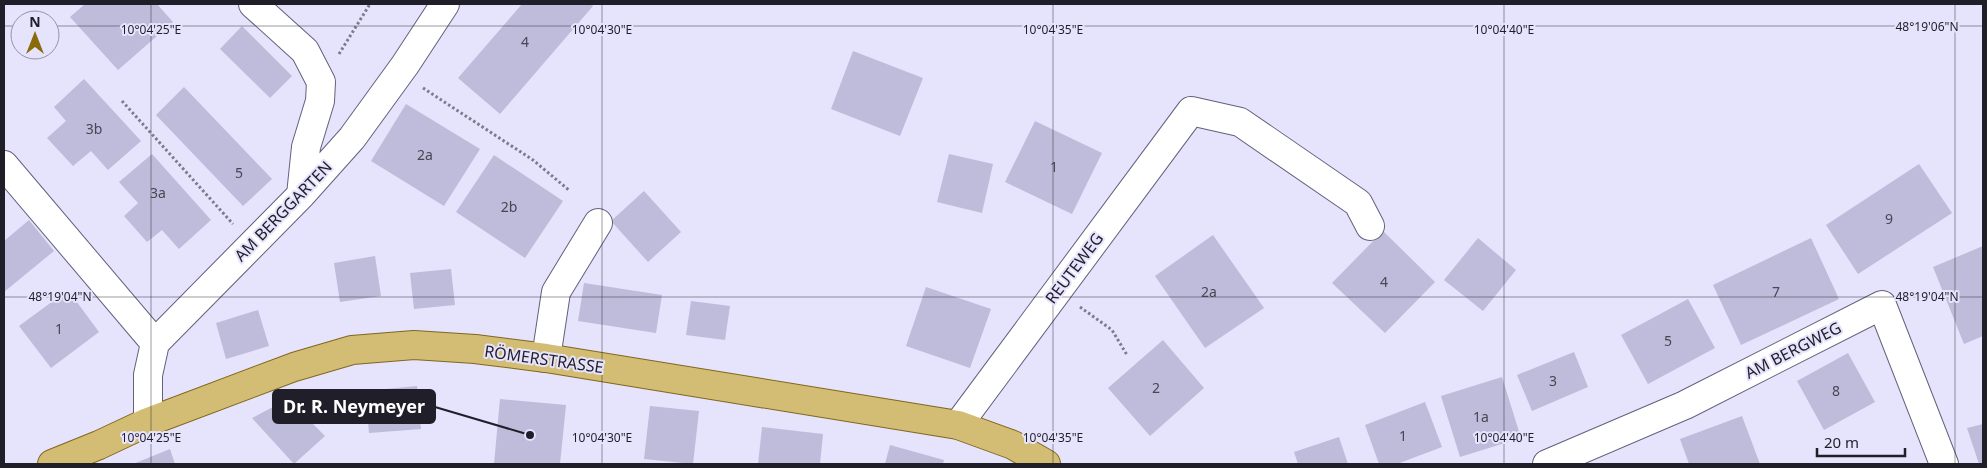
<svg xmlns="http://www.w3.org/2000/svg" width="1987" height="468" viewBox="0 0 1987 468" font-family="'Noto Sans',sans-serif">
	<rect width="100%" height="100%" fill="#e6e3fd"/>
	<path fill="#bfbbda" d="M85 4H157L173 22 118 70 70 17Z
		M522 4H591L593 6 500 114 458 78Z
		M242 26 292 76 270 98 220 49Z
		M853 51 923 78 900 136 831 109Z
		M84 79 141 141 108 170 91 151 73 166 47 138 66 121 54 107Z
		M184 87 272 179 243 206 156 115Z
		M406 104 480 149 444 206 371 161Z
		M1035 121 1102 153 1072 214 1005 182Z
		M152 154 211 220 179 249 162 230 147 242 124 216 138 203 119 182Z
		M949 154 993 164 982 213 937 202Z
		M494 155 563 201 525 258 456 212Z
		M1919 164 1952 213 1858 274 1826 225Z
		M644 191 681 232 648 262 611 221Z
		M29 220 54 251 4 292V241Z
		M1383 231 1435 282 1385 333 1332 283Z
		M1213 235 1264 308 1205 348 1155 276Z
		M1478 238 1516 270 1483 311 1444 280Z
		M1811 238 1839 299 1741 345 1713 285Z
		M1983 246V336L1964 344 1933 267Z
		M375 256 381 296 340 302 334 263Z
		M451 269 455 305 414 309 410 273Z
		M584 283 662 295 656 333 578 321Z
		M926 287 991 309 970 368 906 346Z
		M68 290 99 332 51 368 19 326Z
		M1688 299 1715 348 1648 384 1621 335Z
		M691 301 730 306 725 340 686 335Z
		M258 310 269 346 226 359 216 323Z
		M1163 340 1204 388 1150 436 1108 388Z
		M1574 352 1588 387 1532 411 1517 375Z
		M1848 353 1875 402 1824 430 1797 381Z
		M1502 377 1521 438 1460 457 1441 396Z
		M417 386 421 429 369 433 365 391Z
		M288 399 325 436 294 464 252 418Z
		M500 399 566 405 560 464H494Z
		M1425 402 1442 447 1397 464H1379L1365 425Z
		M650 406 699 411 693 464 644 459Z
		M1742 416 1760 464H1689L1680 439Z
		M1983 424V464H1979L1967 428Z
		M762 427 823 434 820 464H758Z
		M1339 437 1348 464H1298L1294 452Z
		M890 445 944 460 943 464H885Z
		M170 449 175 464H133Z"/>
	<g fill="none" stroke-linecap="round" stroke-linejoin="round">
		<g stroke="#64607c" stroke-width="30">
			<path id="minor" d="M253 4 305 51 321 82 320 101 306 147 301 195
				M4 165 155 343
				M546 358 556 292 598 223
				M148 422V375L155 343 301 195 352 138 405 65 445 4
				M958 425 1191 111 1240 122 1358 203 1370 226
				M1547 464 1685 405 1882 305 1944 464"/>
		</g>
		<g stroke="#81671d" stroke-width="30">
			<path id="major" d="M52 464 99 445 148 422 294 367 352 350 414 345 475 349 546 358 958 425 1013 445 1046 464"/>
		</g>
		<path stroke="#7d7a8c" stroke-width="3" stroke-dasharray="2.5 2.5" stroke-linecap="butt" d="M339 54 370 4
			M423 88 533 160 570 191
			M122 101 233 224
			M1080 307 1112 330 1127 355"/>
		<use href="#minor" stroke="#fff" stroke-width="28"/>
		<use href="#major" stroke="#d3bc73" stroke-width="28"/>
	</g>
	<path fill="none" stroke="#201e29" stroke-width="1" stroke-opacity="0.45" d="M151 4V464M602 4V464M1053 4V464M1504 4V464M1955 4V464M4 26H20M50 26H1983M4 297H1983"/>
	<g text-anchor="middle" stroke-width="4" stroke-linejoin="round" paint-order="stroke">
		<g font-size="14" fill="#484555">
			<text x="525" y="47">4</text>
			<text x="94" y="134">3b</text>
			<text x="425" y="160">2a</text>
			<text x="1054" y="172">1</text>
			<text x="239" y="178">5</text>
			<text x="158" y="198">3a</text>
			<text x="509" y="212">2b</text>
			<text x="1889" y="224">9</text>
			<text x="1384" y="287">4</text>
			<text x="1209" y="297">2a</text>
			<text x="1776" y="297">7</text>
			<text x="59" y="334">1</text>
			<text x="1668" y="346">5</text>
			<text x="1553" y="386">3</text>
			<text x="1156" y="393">2</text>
			<text x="1836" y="396">8</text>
			<text x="1481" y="422">1a</text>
			<text x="1403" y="441">1</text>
		</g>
		<g font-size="16" fill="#201e29" stroke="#e6e3fd">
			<text transform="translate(283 211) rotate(-46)" y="6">AM BERGGARTEN</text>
			<text transform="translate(1074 268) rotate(-53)" y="6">REUTEWEG</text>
			<text transform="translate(1793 350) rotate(-27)" y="6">AM BERGWEG</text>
			<text transform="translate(544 359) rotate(8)" y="6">RÖMERSTRASSE</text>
		</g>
	</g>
	<g font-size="12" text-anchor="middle" fill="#201e29" stroke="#e6e3fd" stroke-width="4" stroke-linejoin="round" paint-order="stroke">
		<text x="1927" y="31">48°19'06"N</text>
		<text x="151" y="34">10°04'25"E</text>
		<text x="602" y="34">10°04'30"E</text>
		<text x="1053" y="34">10°04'35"E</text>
		<text x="1504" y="34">10°04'40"E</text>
		<text x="60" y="301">48°19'04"N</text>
		<text x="1927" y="301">48°19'04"N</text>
		<text x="151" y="442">10°04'25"E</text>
		<text x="602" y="442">10°04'30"E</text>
		<text x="1053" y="442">10°04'35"E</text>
		<text x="1504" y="442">10°04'40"E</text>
	</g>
	<path fill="none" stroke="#201e29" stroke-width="2" d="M530 435L435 407"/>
	<circle fill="#201e29" stroke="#e6e3fd" stroke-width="2" cx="530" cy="435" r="5"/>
	<rect fill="#201e29" stroke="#201e29" stroke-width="2" x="273" y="390" width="162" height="33" rx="5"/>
	<g font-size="18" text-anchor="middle" font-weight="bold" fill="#fff">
		<text x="354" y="413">Dr. R. Neymeyer</text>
	</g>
	<rect width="1987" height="468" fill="none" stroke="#201e29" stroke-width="10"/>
	<g transform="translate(35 35)"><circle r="24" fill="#e6e3fd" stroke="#9794a8"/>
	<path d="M0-4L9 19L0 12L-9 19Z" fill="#896b0a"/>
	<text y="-8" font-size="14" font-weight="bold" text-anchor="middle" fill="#201e29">N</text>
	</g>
	<path d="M1817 448v8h88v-8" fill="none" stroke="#201e29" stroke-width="2.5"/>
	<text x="1824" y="448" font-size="15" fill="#201e29" stroke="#e6e3fd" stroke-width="4" paint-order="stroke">20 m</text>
</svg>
